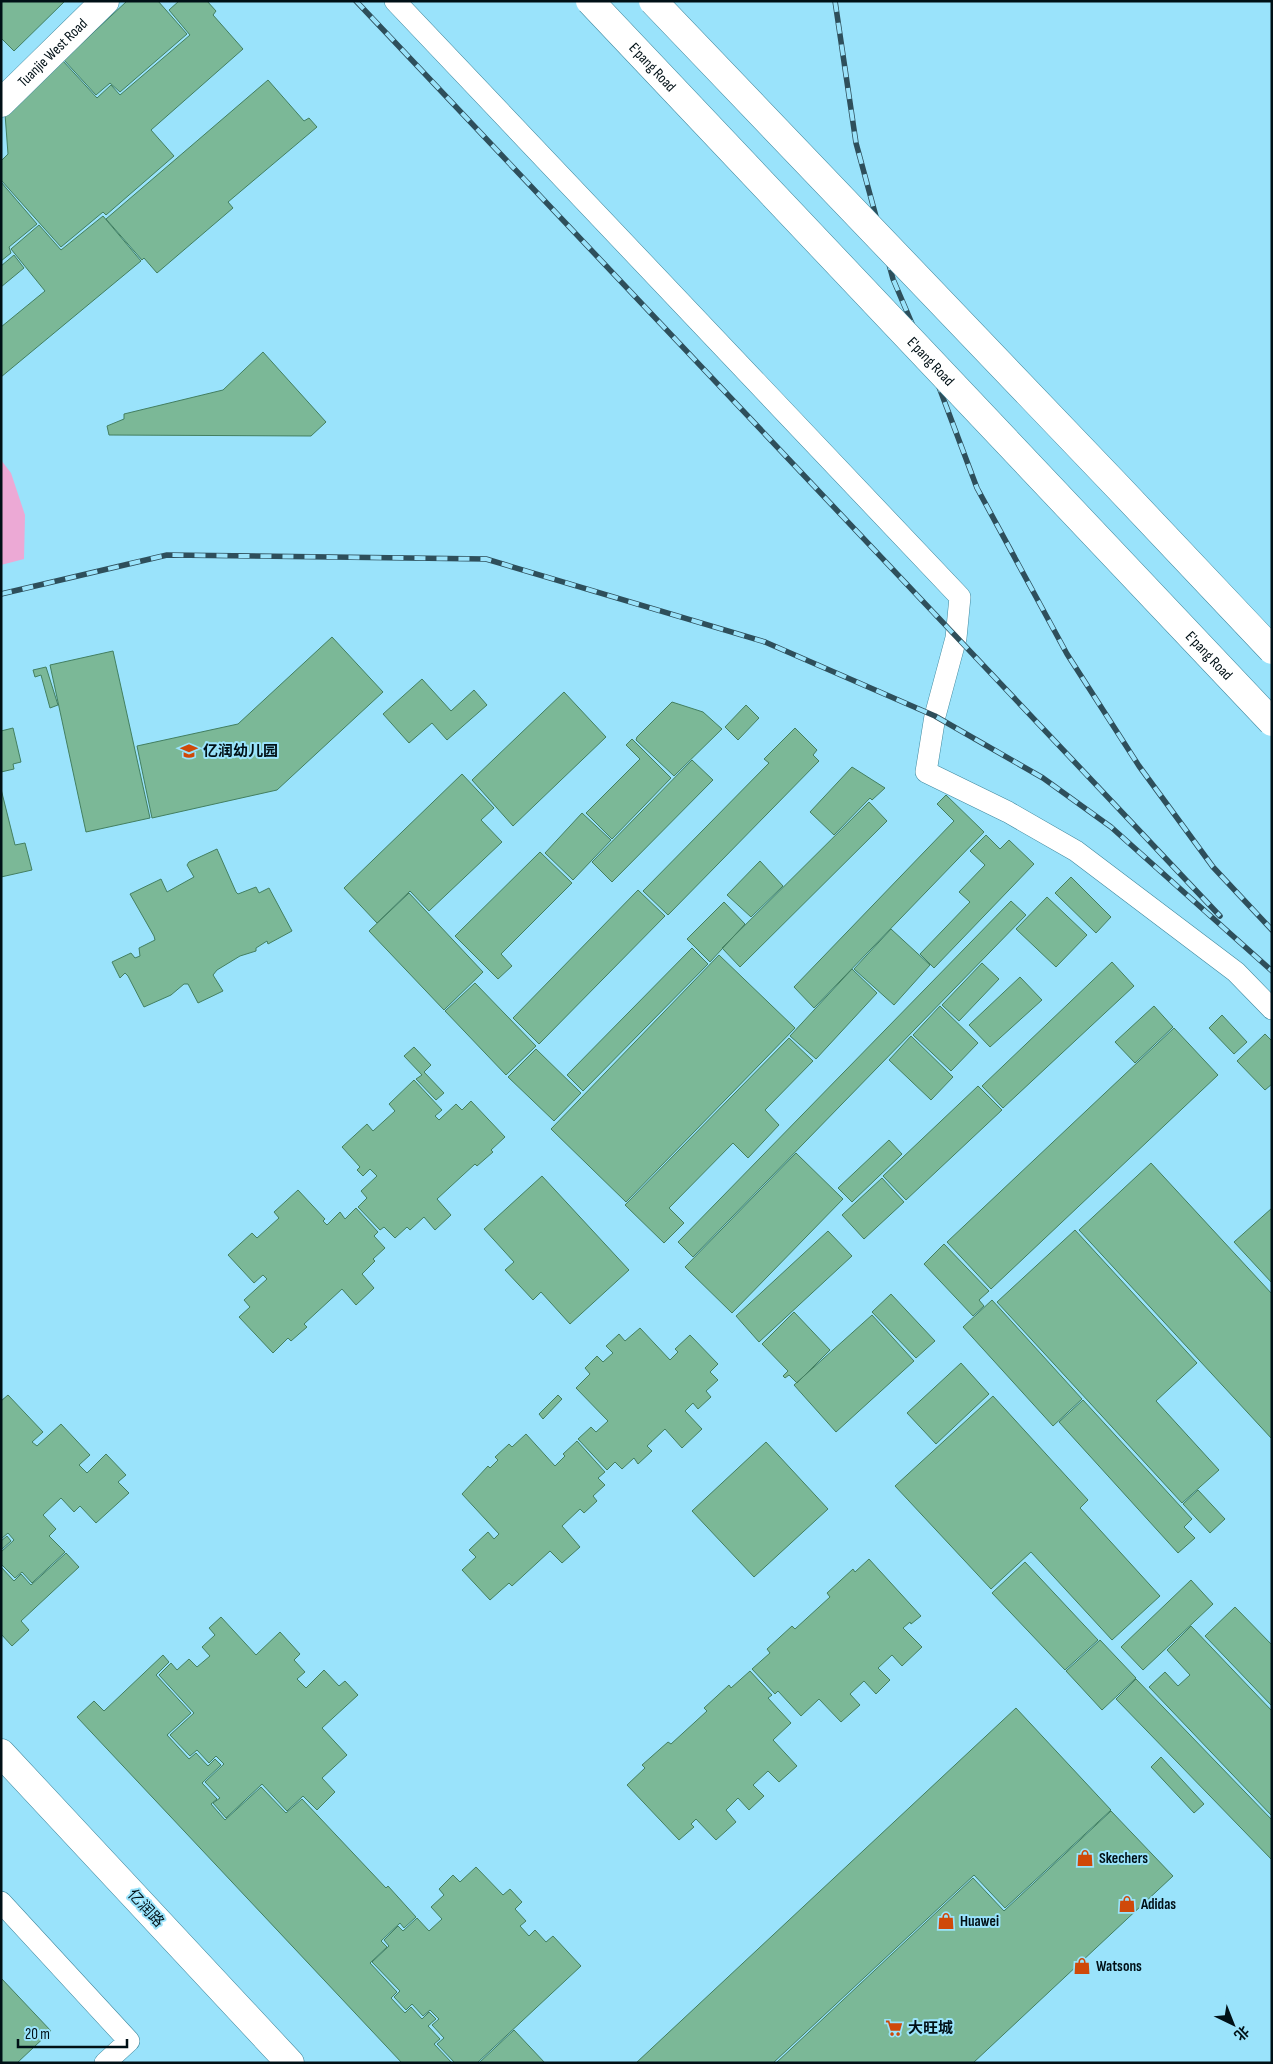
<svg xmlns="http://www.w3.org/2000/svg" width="1273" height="2064" viewBox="0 0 1273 2064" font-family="'Sofia Sans Condensed','Noto Sans SC',sans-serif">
	<rect width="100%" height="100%" fill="#9ae3fb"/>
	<path fill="#eca9d5" d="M1 460 11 473 25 515 24 559 1 565Z"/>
	<path fill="#7bb897" stroke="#437f60" d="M1 1H65L14 51 1 38Z
		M127 1H158L187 34 120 92 110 83 96 95 64 60Z
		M179 1H207L216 11 213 15 243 49 151 130 174 156 106 215 103 212 61 247 1 180V161L8 154 5 114 63 61 97 98 111 85 120 95 190 35 169 10Z
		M268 80 304 121 309 118 317 127 228 202 233 208 157 273 144 258 142 260 106 219Z
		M1 182 37 224 9 247 11 253 1 261Z
		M103 216 141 261 1 377V327L45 291 11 249 39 225 61 250Z
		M14 255 24 268 1 287V266Z
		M263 352 326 422 311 436 109 435 107 426 124 419V414L223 390Z
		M332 637 383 692 277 790 152 818 137 746 238 724Z
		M113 651 150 818 86 832 50 665Z
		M46 667 58 705 50 708 41 675 35 677 33 670Z
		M422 679 451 711 474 690 487 705 447 740 432 723 409 743 383 714Z
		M564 692 606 737 513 826 472 780Z
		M672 702 703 712 722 729 674 776 636 740 637 737Z
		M746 705 759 718 738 740 725 727Z
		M13 728 21 762 13 764 14 769 1 772V731Z
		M795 728 817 750 813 755 819 761 668 915 643 891 769 763 764 759Z
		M632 739 671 778 612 839 586 813 640 759 626 745Z
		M692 760 713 780 612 882 592 862Z
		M852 767 885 788 872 800 870 798 834 835 810 812Z
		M462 774 494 808 481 820 502 842 429 911 410 891 377 923 344 888Z
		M1 789 15 845 25 843 32 870 1 877Z
		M946 795 984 832 814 1008 794 987 954 821 937 804Z
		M869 802 887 821 740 967 722 948Z
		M582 813 611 840 573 880 545 853Z
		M986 835 1000 849 1009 840 1034 864 934 968 920 954 970 902 959 892 985 865 970 851Z
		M217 849 236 892 238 894 256 887 259 893 269 888 292 931 268 944 267 941 256 948V951L240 956 217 970 213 975 223 991 198 1003 188 984H184L171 995 144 1007 128 976 125 973 120 978 112 962 131 953 135 958 140 956 139 948 155 940 154 936 130 894 161 879 167 892 194 877 187 865 189 862Z
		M540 852 572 883 501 954 512 966 498 979 455 936Z
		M760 861 783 886 751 917 727 895Z
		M1071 877 1111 917 1096 933 1055 893Z
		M638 890 665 916 539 1044 513 1018Z
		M409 893 483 972 444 1010 369 931Z
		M1047 897 1087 935 1056 967 1016 929Z
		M1011 901 1026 915 693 1257 678 1242Z
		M724 902 745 924 710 962 687 939Z
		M891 929 930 965 894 1005 854 969Z
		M692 948 708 964 583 1091 567 1075Z
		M719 955 795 1028 626 1202 551 1129Z
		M1112 962 1134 986 1003 1108 982 1086Z
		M982 963 999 979 959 1021 942 1005Z
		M852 969 877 993 816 1059 790 1036Z
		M1020 977 1042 1000 990 1047 969 1025Z
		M475 983 536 1046 506 1075 445 1011Z
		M940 1006 978 1043 951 1071 913 1035Z
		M1154 1006 1173 1027 1135 1063 1115 1042Z
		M1222 1015 1247 1042 1234 1054 1209 1028Z
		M1174 1028 1218 1075 991 1289 947 1242Z
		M1265 1034 1272 1041V1084L1265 1090 1237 1061Z
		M911 1036 953 1077 931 1100 889 1060Z
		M789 1038 813 1061 765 1110 779 1125 748 1158 733 1143 669 1208 684 1223 664 1243 625 1205Z
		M414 1047 431 1065 424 1072 444 1093 436 1100 416 1079 422 1075 404 1056Z
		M536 1049 581 1093 554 1121 508 1077Z
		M414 1080 442 1110 435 1116 439 1120 456 1104 462 1110 471 1101 505 1137 491 1150 493 1152 477 1166 475 1164 437 1199 451 1215 435 1230 424 1217 410 1230 407 1227 395 1238 384 1227 380 1230 358 1207 367 1198 361 1191 377 1176 370 1169 363 1176 357 1170 360 1167 342 1147 367 1124 373 1131 395 1111 389 1104Z
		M978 1086 1002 1110 906 1200 883 1176Z
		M889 1140 902 1154 852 1202 838 1188Z
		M796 1153 843 1199 732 1313 685 1267Z
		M1151 1163 1272 1294V1439L1079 1230Z
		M542 1176 629 1270 570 1324 541 1292 533 1300 505 1270 514 1262 484 1229Z
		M882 1178 904 1202 864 1239 842 1215Z
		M298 1190 325 1219 323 1221 327 1225 340 1212 345 1219 356 1208 378 1232 374 1236 385 1248 373 1259 375 1261 362 1274 374 1288 356 1305 342 1289 304 1324 307 1327 291 1341 288 1338 273 1353 239 1317 250 1307 244 1300 267 1279 263 1275 254 1283 228 1255 252 1233 257 1238 279 1218 274 1212Z
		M1272 1208V1283L1234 1242Z
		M1075 1230 1197 1363 1156 1401 1219 1470 1182 1503 997 1302Z
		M828 1231 852 1256 759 1342 736 1316Z
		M944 1244 989 1291 979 1300 984 1306 973 1316 924 1264Z
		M891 1294 935 1341 916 1358 872 1312Z
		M992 1300 1082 1399 1053 1426 963 1327Z
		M794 1312 830 1350 797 1383 789 1375 785 1378 783 1376 788 1371 762 1344Z
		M872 1315 914 1361 836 1432 794 1385Z
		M640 1328 670 1360 678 1352 675 1349 690 1335 718 1364 710 1372 718 1380 706 1391 711 1397 698 1409 693 1403 685 1411 702 1429 682 1448 665 1429 647 1446 652 1451 638 1464 634 1458 622 1469 615 1462 607 1470 578 1439 591 1427 596 1432 608 1421 576 1388 590 1374 585 1368 597 1356 603 1362 613 1353 606 1346 619 1334 625 1341Z
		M961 1363 989 1394 936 1444 907 1413Z
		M8 1395 43 1432 32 1442 37 1446 61 1424 90 1455 79 1465 87 1473 106 1454 126 1475 118 1482 129 1493 96 1523 80 1506 74 1512 61 1498 43 1515 56 1529 49 1536 65 1552 32 1583 22 1572 15 1578 1 1564V1552L14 1540 8 1533 1 1539V1401Z
		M558 1395 562 1399 543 1419 539 1414Z
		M993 1396 1088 1500 1080 1508 1160 1596 1112 1640 1031 1552 991 1589 895 1486Z
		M1083 1400 1192 1519 1184 1527 1195 1538 1178 1553 1059 1422Z
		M526 1434 555 1466 565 1456 563 1454 577 1441 605 1472 598 1478 605 1485 593 1496 597 1501 584 1513 580 1509 562 1526 580 1547 562 1563 550 1551 512 1586 509 1583 490 1600 462 1570 476 1557 469 1550 488 1532 494 1539 499 1534 462 1494 488 1466 490 1468 498 1460 495 1457 509 1444 512 1447Z
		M766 1442 828 1509 754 1577 692 1511Z
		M1198 1490 1225 1519 1210 1533 1183 1504Z
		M7 1536 11 1541 1 1550V1541Z
		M66 1553 79 1567 21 1621 29 1630 12 1646 1 1634V1567L14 1581 21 1574 31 1585Z
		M869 1559 921 1616 911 1624 910 1622 903 1628 922 1647 902 1666 892 1655 878 1668 890 1680 876 1694 864 1681 850 1694 860 1705 841 1722 819 1699 801 1716 778 1691 775 1694 752 1669 770 1653 767 1649 792 1626 795 1629 830 1597 827 1593 853 1569 855 1572Z
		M1025 1562 1098 1640 1065 1670 992 1593Z
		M1191 1580 1213 1604 1143 1670 1121 1647Z
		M1235 1607 1272 1645V1706L1205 1636Z
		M221 1617 256 1655 280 1632 300 1654 294 1660 305 1672 297 1679 306 1688 324 1670 339 1686 345 1681 358 1695 322 1728 347 1755 322 1778 335 1792 317 1810 303 1796 287 1811 262 1784 226 1818 213 1803 220 1798 205 1782 224 1764 216 1756 209 1763 197 1750 190 1756 170 1735 194 1713 159 1675 171 1663 177 1670 189 1659 197 1667 210 1656 202 1647 215 1635 209 1628Z
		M1191 1626 1272 1711V1816L1149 1687 1165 1672 1178 1686 1190 1675 1167 1650Z
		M1100 1640 1136 1678 1102 1710 1066 1671Z
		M163 1655 169 1662 156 1675 191 1713 167 1735 189 1759 196 1753 208 1766 215 1759 221 1765 202 1783 217 1799 211 1804 225 1820 261 1787 286 1813 302 1799 386 1888 388 1886 416 1917 404 1928 400 1923 381 1941 387 1947 370 1963 397 1992 391 1998 405 2013 411 2007 422 2019 429 2012 436 2019 428 2026 440 2039 434 2044 452 2063H402L77 1717 94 1701 104 1711Z
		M750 1671 772 1695 768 1698 791 1723 773 1740 797 1766 779 1782 768 1771 753 1785 764 1796 749 1810 738 1798 726 1810 736 1822 716 1840 696 1819 691 1824 694 1827 679 1840 627 1785 645 1768 642 1765 668 1742 671 1744 707 1711 704 1708 729 1685 731 1688Z
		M1136 1679 1272 1820V1860L1116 1699Z
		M1016 1708 1111 1810 1005 1908 974 1875 773 2063H636Z
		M1161 1757 1204 1804 1194 1813 1151 1767Z
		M1111 1811 1173 1876 973 2063H776L973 1878 1004 1911Z
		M476 1867 503 1895 510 1889 522 1902 515 1909 526 1921 520 1926 529 1936 535 1930 546 1942 553 1936 581 1966 477 2063H455L437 2044 444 2038 432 2025 439 2019 430 2010 423 2016 412 2004 406 2010 394 1997 400 1991 372 1962 389 1946 384 1940 398 1926 403 1931 417 1918 429 1931 442 1919 431 1907 444 1895 439 1889 453 1875 460 1882Z
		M1 1978 51 2031 17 2063H1Z
		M514 2030 545 2063H479Z"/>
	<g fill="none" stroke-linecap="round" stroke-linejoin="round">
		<g stroke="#3f889e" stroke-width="22">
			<path id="service" d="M395 1 960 597 956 638 935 716 926 772 1008 812 1076 851 1236 972 1272 1009
				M1 1902 129 2041 105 2063"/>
		</g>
		<g stroke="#3f889e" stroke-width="29">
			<g id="tertiary">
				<path id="s1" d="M1 103 105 1"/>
				<path d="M1 1753 290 2063"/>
			</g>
		</g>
		<use href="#service" stroke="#fff" stroke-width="21"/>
		<use href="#tertiary" stroke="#fff" stroke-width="28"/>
		<g stroke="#2e4f5b" stroke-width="5.5">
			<path id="rail" d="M356 1 1220 916
				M835 1 856 143 893 279 939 387 977 488 1067 654 1139 766 1213 867 1272 930
				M1 594 167 555 486 559 765 642 935 716 1043 778 1111 827 1272 971"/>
		</g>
		<use href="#rail" stroke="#9ae3fb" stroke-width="4" stroke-dasharray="11" stroke-linecap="butt"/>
		<g stroke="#3f889e" stroke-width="29" stroke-linecap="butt">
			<g id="secondary-bridge">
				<path id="s2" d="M590 1 1272 722"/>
				<path d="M653 1 1118 487 1272 650"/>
			</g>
		</g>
		<use href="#secondary-bridge" stroke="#fff" stroke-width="28"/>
	</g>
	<defs>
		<g id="school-bare" transform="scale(1.35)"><path d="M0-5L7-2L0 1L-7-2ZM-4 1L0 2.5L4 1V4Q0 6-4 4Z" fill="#cf4909" stroke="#9ae3fb" stroke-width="2.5" paint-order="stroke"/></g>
		<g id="shop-bare" transform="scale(1.35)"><path d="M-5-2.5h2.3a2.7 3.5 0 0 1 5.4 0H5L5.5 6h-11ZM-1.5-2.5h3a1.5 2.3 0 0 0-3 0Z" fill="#cf4909" stroke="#9ae3fb" stroke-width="2.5" paint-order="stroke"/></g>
		<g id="supermarket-bare" transform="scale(1.35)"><path d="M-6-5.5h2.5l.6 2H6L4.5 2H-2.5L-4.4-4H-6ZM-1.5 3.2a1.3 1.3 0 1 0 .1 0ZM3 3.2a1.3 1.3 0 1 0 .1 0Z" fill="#cf4909" stroke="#9ae3fb" stroke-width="2.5" paint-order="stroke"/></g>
	</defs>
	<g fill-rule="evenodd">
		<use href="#school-bare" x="189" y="751"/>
		<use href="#shop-bare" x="1085" y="1858"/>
		<use href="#shop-bare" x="1127" y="1904"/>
		<use href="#shop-bare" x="946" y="1921"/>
		<use href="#shop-bare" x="1082" y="1966"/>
		<use href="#supermarket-bare" x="894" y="2028"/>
	</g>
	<g text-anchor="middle" stroke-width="4" stroke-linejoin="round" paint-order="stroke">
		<g font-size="15" fill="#001016" stroke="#9ae3fb">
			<text dy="5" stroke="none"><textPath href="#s1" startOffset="72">Tuanjie West Road</textPath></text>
			<text dy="5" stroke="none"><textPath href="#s2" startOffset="91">E'pang Road</textPath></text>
			<text dy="5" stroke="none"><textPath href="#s2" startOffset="496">E'pang Road</textPath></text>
			<text dy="5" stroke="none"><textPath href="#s2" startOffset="901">E'pang Road</textPath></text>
			<text transform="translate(146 1908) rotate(47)" y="5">亿润路</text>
		</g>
		<g font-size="15" font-weight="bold" fill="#001016" stroke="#9ae3fb" text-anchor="start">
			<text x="203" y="756">亿润幼儿园</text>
			<text x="1099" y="1863">Skechers</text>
			<text x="1141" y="1909">Adidas</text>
			<text x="960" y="1926">Huawei</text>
			<text x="1096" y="1971">Watsons</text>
			<text x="908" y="2033">大旺城</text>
		</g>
	</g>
	<rect width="1273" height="2064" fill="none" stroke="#001016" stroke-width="5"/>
	<g transform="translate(1233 2024) rotate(137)" stroke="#9ae3fb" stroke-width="4" paint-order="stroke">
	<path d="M0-4L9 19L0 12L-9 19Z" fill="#001016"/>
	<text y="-8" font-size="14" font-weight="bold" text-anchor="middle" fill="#001016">北</text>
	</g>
	<path d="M18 2039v8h109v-8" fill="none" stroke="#001016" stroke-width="2.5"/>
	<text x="25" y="2039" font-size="15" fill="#001016" stroke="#9ae3fb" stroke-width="4" paint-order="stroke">20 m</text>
</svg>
